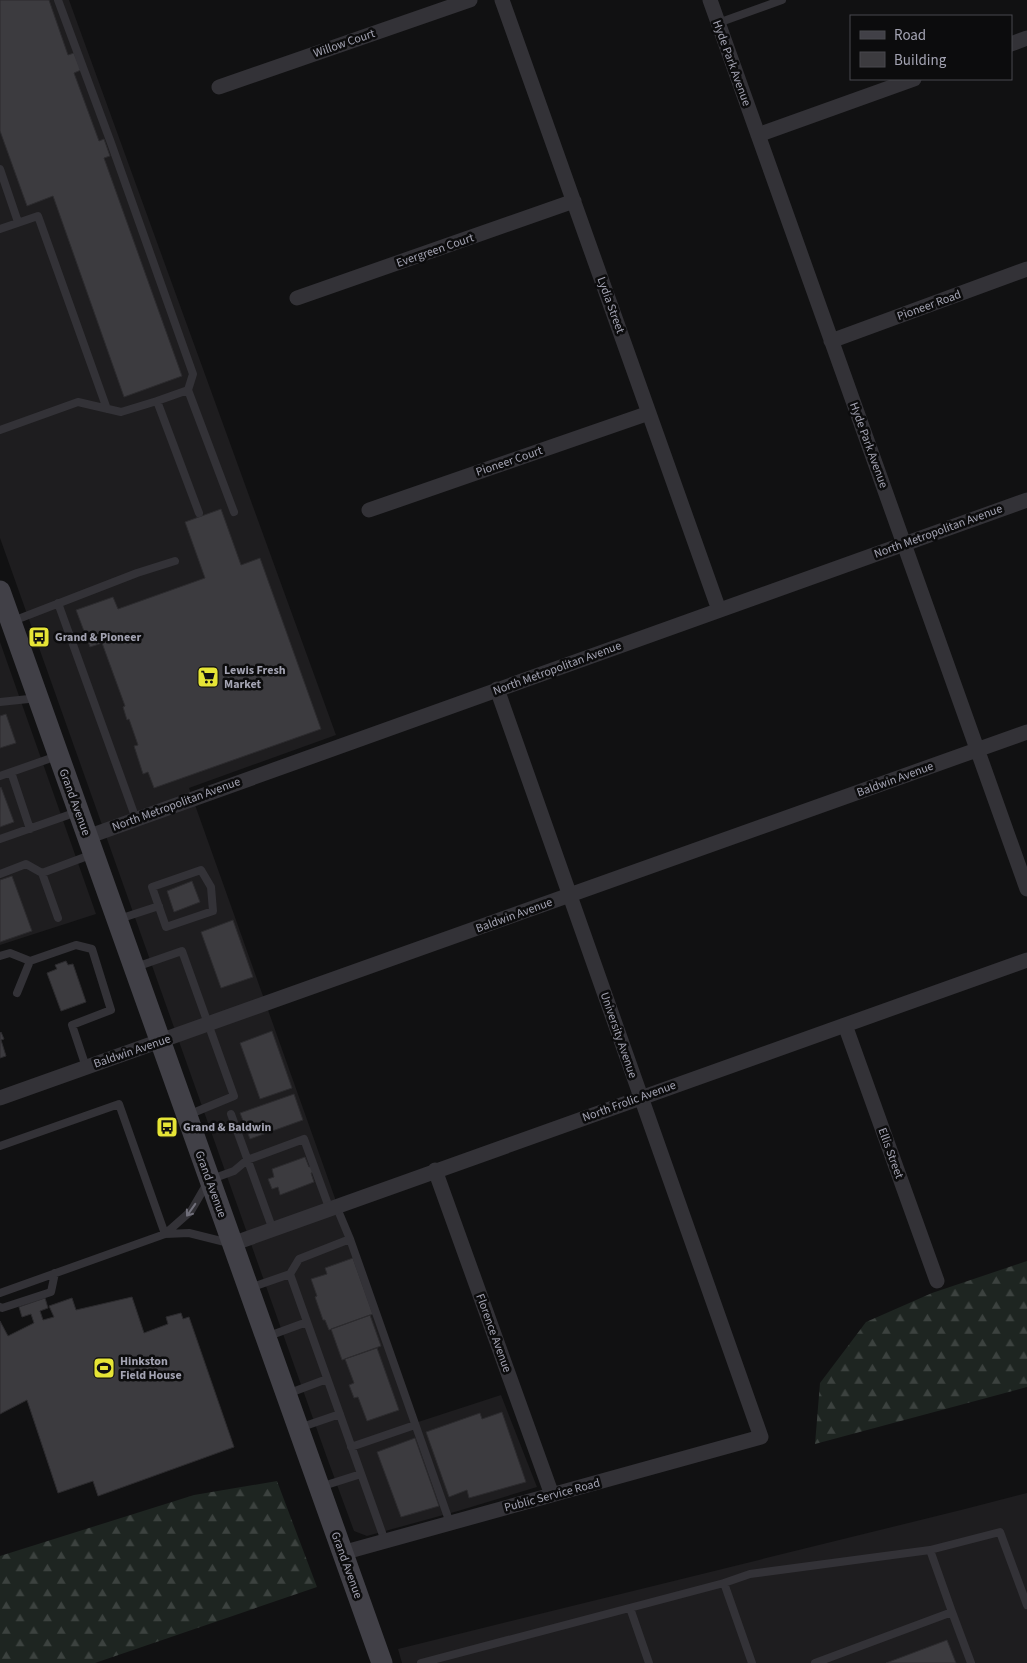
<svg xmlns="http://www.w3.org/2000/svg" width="1027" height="1663" viewBox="0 0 1027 1663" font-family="'Source Sans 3',sans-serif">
	<defs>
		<pattern id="forest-firs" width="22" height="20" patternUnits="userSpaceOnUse" patternTransform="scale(1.25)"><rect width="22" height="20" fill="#1e2521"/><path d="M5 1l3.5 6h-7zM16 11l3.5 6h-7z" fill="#3c423f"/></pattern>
	</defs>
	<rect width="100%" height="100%" fill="#111112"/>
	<path fill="#1e1d1f" d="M0 0H69L336 735 189 788 415 1423 501 1395 537 1487 458 1511 367 1536 354 1531 326 1455 0 538Z
		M0 642 96 914 0 945Z
		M1027 1493V1663H402L398 1649 965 1509Z"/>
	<path fill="url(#forest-firs)" d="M1027 1261V1387L815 1444 820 1383 866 1322 932 1293Z
		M277 1481 317 1587 95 1663H0V1556L194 1495Z"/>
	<path fill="#3c3b3f" stroke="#2c2b2e" d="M0 0H49L68 55 74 53 81 70 74 73 99 141 104 139 110 156 104 158 182 376 124 397 53 196 27 206 0 131Z
		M221 509 241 565 260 558 321 729 154 788 148 772 143 774 134 746 138 745 129 719 127 720 123 707 125 706 102 643 90 647 76 610 113 597 118 609 205 578 185 522Z
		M6 714 16 743 0 748V716Z
		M1 787 14 822 0 827V788Z
		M12 876 32 931 0 942V880Z
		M192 881 200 902 174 912 167 891Z
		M233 920 253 977 221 988 201 932Z
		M66 961 68 965 73 964 86 1002 61 1011 47 973 57 969 55 965Z
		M272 1031 292 1088 260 1099 240 1043Z
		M1 1032 4 1039 1 1040 6 1056 0 1058V1033Z
		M294 1094 303 1120 250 1139 240 1113Z
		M305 1157 309 1167 312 1166 314 1172 311 1173 314 1182 280 1195 278 1187 272 1189 268 1179 274 1177 272 1169Z
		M353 1258 373 1314 329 1330 325 1320H323L315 1297 317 1296 311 1279 327 1274 325 1268Z
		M132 1297 144 1333 168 1324 166 1317 181 1313 183 1319 189 1317 234 1447 98 1496 93 1481 58 1493 27 1400 0 1414V1321L8 1336 34 1323 31 1314 22 1317 19 1307 45 1298 48 1308 40 1311 43 1320 54 1317 49 1306 72 1298 76 1310Z
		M370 1315 381 1346 342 1360 331 1329Z
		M377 1348 399 1410 367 1421 358 1397 354 1398 349 1385 354 1383 345 1359Z
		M502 1412 526 1482 469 1498 467 1490 449 1497 426 1432 480 1413 482 1419Z
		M415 1438 439 1506 401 1517 377 1452Z
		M947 1640 956 1663H886Z"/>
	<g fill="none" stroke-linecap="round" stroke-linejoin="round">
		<path stroke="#333237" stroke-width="8" d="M58 0 111 143 193 374 188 390 157 401
			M718 23 782 0
			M0 169 18 222
			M0 229 38 216 107 409
			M188 390 234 512
			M0 430 78 402 121 412 157 401 199 513
			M58 603 136 819
			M13 621 137 573 175 561
			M0 702 38 698
			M11 772 30 829
			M0 776 57 756
			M0 839 77 812
			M201 870 211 887 213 911 166 927 152 887Z
			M42 873 58 918
			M0 874 26 864 42 873 93 854
			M119 919 159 906
			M0 956 10 953 30 961 76 945 92 949 111 1010 72 1025 86 1067
			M136 967 182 951 234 1096 188 1115
			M17 993 30 961
			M231 1114 273 1230
			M0 1146 119 1104 165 1234
			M337 1208 350 1239 450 1523
			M165 1234 191 1211 209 1180 234 1171 247 1160 304 1139 330 1210
			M290 1274 299 1259 350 1239
			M250 1288 290 1274 385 1541
			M0 1293 165 1234 189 1233 229 1243
			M0 1307 2 1308 51 1292 55 1273
			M266 1337 307 1322
			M287 1394 327 1379
			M299 1428 340 1414
			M351 1447 415 1425
			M320 1487 361 1474
			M724 1583 752 1663
			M630 1608 649 1663
			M952 1612 971 1663
			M421 1663 724 1583 750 1574 930 1550 1000 1532 1027 1605
			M815 1663 952 1612 930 1550"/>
		<path stroke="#333237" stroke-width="15" d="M502 0 719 610
			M710 0 1027 889
			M1011 44 1027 38
			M219 87 470 0
			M758 135 914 79
			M297 298 574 201
			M831 341 1027 269
			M369 510 649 413
			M87 837 1027 500
			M845 1025 937 1281
			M0 1098 1027 732
			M435 1170 552 1495
			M232 1244 1027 960
			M342 1553 761 1437 497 689"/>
		<path stroke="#414047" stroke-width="21" d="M0 591 382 1663"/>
	</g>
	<defs><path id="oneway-shaft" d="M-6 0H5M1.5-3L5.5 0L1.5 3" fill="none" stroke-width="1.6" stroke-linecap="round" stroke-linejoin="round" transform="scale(1.25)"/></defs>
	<use stroke="#71707b" href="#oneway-shaft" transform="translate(191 1210) rotate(125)"/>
	<defs>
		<g id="bus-square" transform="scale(1.125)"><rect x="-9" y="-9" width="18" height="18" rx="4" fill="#e6e536" stroke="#0c0c0d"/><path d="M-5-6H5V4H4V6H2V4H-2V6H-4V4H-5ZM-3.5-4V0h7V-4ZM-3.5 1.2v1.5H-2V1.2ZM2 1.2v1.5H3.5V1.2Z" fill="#111"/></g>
		<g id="supermarket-square" transform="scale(1.125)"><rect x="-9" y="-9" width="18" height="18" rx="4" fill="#e6e536" stroke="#0c0c0d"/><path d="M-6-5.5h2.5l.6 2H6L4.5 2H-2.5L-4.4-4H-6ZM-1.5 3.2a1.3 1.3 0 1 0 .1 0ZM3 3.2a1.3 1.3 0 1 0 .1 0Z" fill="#111"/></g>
		<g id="stadium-square" transform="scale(1.125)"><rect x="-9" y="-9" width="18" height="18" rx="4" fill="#e6e536" stroke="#0c0c0d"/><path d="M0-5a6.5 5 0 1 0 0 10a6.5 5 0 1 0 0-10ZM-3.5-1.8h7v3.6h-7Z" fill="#111"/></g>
	</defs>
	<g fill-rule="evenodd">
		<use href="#bus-square" x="39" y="637"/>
		<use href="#supermarket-square" x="208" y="677"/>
		<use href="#bus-square" x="167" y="1127"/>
		<use href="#stadium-square" x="104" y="1368"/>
	</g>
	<g text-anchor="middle" stroke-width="5" stroke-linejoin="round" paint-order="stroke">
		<g font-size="12" fill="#a3a3b2" stroke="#0c0c0d">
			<text transform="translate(344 43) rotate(-19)" y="4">Willow Court</text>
			<text transform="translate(732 63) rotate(70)" y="4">Hyde Park Avenue</text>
			<text transform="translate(435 250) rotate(-19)" y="4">Evergreen Court</text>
			<text transform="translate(611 305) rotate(70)" y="4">Lydia Street</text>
			<text transform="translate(929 305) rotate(-20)" y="4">Pioneer Road</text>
			<text transform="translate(869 445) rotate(70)" y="4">Hyde Park Avenue</text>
			<text transform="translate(509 461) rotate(-19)" y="4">Pioneer Court</text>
			<text transform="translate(938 531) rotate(-20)" y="4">North Metropolitan Avenue</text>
			<text transform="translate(557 668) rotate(-20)" y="4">North Metropolitan Avenue</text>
			<text transform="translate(895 779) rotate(-20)" y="4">Baldwin Avenue</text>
			<text transform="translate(75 802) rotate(70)" y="4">Grand Avenue</text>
			<text transform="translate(176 804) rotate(-20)" y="4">North Metropolitan Avenue</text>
			<text transform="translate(514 915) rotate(-20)" y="4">Baldwin Avenue</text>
			<text transform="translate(619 1035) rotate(71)" y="4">University Avenue</text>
			<text transform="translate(132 1051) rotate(-19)" y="4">Baldwin Avenue</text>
			<text transform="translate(629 1101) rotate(-20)" y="4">North Frolic Avenue</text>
			<text transform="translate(891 1153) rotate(70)" y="4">Ellis Street</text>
			<text transform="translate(211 1184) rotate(70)" y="4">Grand Avenue</text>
			<text transform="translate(494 1333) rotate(70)" y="4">Florence Avenue</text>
			<text transform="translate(552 1495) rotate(-15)" y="4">Public Service Road</text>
			<text transform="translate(347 1565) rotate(70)" y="4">Grand Avenue</text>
		</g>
		<g font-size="12" font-weight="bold" fill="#a3a3b2" stroke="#0c0c0d" text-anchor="start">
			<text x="55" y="641">Grand &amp; Pioneer</text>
			<text x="224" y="674">Lewis Fresh<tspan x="224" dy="14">Market</tspan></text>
			<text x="183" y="1131">Grand &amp; Baldwin</text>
			<text x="120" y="1365">Hinkston<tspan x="120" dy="14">Field House</tspan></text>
		</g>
	</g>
	<rect x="850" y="15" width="162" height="65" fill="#0c0c0d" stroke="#48484f"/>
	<rect x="860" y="31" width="25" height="8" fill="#414047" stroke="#48484f"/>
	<text x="894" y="40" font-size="15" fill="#a3a3b2">Road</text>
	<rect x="860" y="52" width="25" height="15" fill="#3c3b3f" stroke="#48484f"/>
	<text x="894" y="65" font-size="15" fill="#a3a3b2">Building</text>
</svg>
